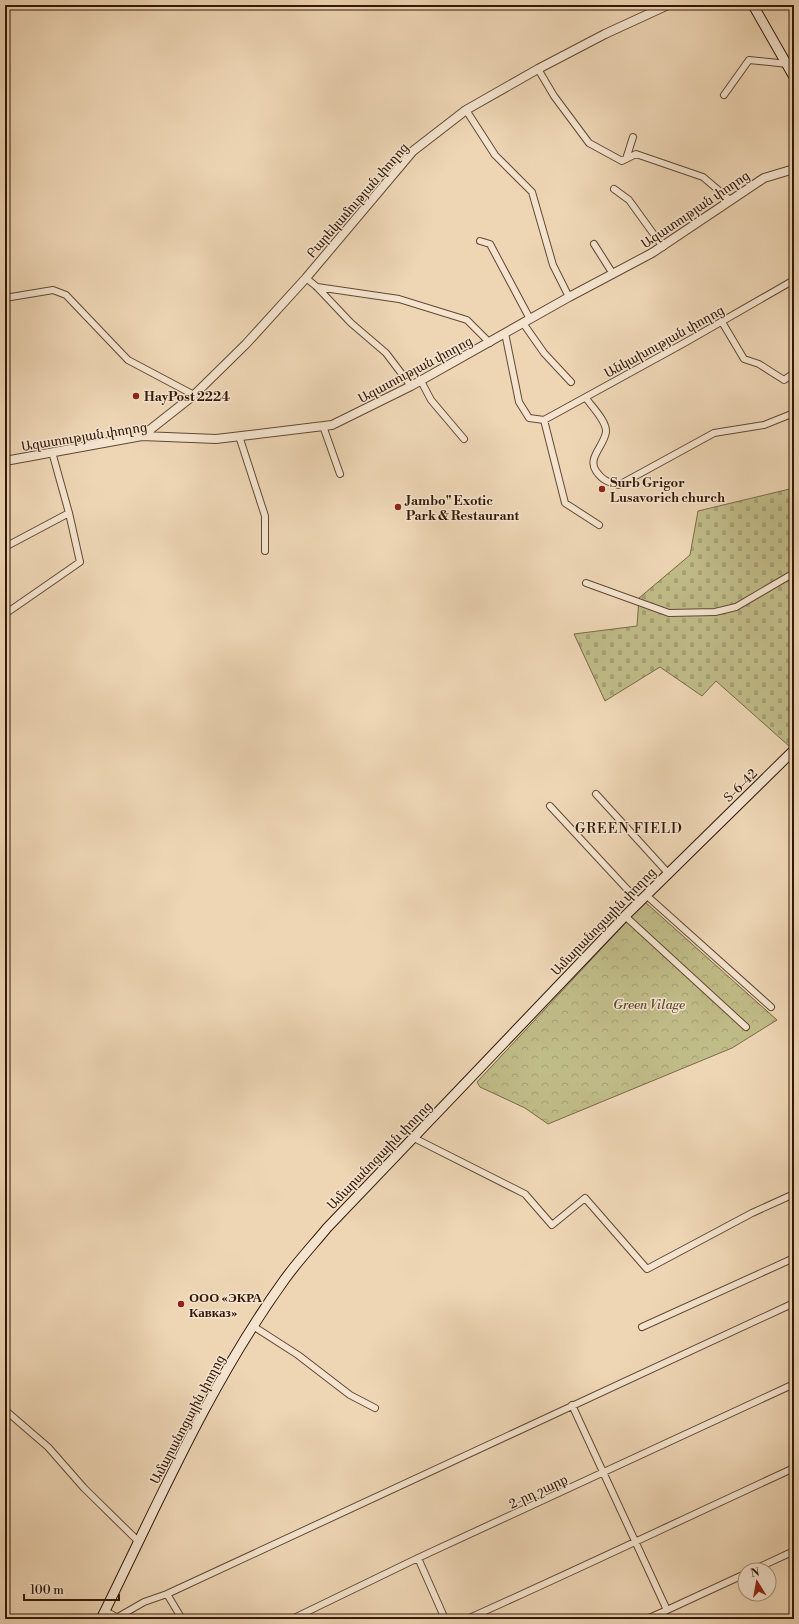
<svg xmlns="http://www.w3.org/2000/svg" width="799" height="1624" viewBox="0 0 799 1624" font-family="'Libre Bodoni','Noto Serif Armenian',serif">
	<defs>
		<pattern id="cemetery-stones" width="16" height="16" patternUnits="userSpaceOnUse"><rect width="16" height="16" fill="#c0bc88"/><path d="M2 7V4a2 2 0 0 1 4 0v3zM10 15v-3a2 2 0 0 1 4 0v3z" fill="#a5a174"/></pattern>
		<pattern id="park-crowns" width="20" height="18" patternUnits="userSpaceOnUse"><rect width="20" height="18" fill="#c0bc88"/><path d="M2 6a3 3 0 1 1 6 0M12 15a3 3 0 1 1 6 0" fill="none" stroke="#a5a174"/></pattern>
	</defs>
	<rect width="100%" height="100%" fill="#eed6b5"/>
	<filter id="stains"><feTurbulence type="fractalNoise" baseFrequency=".005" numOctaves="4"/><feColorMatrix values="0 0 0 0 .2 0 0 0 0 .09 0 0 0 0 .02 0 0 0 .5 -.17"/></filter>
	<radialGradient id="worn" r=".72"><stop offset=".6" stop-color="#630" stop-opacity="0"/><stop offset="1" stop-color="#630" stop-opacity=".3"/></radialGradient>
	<path fill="url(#cemetery-stones)" stroke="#7a6a48" d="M794 488V742L789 746 716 681 702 696 660 667 605 701 574 634 637 626 639 598 690 555 698 511Z"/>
	<path fill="url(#park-crowns)" stroke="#7a6a48" d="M645 902 777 1020 732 1048 548 1124 525 1108 480 1087 477 1082Z"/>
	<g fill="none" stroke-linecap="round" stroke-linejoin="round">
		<g stroke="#624832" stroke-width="8">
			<path id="minor" d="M538 69 554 96 589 143 622 161 636 154 703 177 730 200
				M724 95 749 60 788 64
				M466 110 495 155 532 192 553 265 569 297
				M626 159 633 137
				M614 189 629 200 663 247
				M480 241 490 244 530 319
				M594 244 613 274
				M306 278 317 287 351 323 386 353 411 386
				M317 287 399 299 467 320 490 343
				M5 298 53 290 66 295 128 360 194 395
				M722 322 744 359 759 364 784 380 794 373
				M523 323 544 353 571 382
				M505 333 519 402 529 418 544 420
				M421 381 431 400 464 439
				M586 398C591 406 607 421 606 432 604 446 587 458 596 471 603 481 608 482 619 485L714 433 764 425 794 413
				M544 420 686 342 794 280
				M544 420 565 503 599 525
				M323 426 340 474
				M239 436 265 516V551
				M5 547 69 513
				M586 583 669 613 715 612 736 607 794 573
				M5 614 80 562 69 513 52 452
				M596 794 668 873
				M550 806 639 902
				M646 895 771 1007
				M625 916 746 1027
				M414 1138 525 1194 552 1225 585 1198 647 1269 752 1213 794 1194
				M253 1326 298 1355 350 1395 375 1408
				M642 1327 794 1258
				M572 1405 667 1610 647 1619
				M5 1410 48 1447 84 1488 138 1541
				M418 1558 445 1619
				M753 1570 794 1551
				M167 1594 182 1619
				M667 1610 745 1574
				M105 1611 120 1619
				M118 1617 144 1602 167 1594 794 1303
				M292 1619 418 1558 794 1384
				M467 1619C577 1570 685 1518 794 1468"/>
		</g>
		<g stroke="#624832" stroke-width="10">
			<path id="tertiary" d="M142 436 194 395 246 344 306 278 413 151 466 110 538 69 605 34 668 5
				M5 461 142 436 216 439 332 425 411 386 569 297 652 253 764 178 794 169"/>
		</g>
		<g stroke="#331807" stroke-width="11">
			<path id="secondary" d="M753 5 794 77
				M101 1619C158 1504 209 1384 285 1279 298 1261 313 1245 327 1228L625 916 794 750"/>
		</g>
		<use href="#minor" stroke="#f4e4cf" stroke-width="6"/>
		<use href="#tertiary" stroke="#f4e4cf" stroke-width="8"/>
		<use href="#secondary" stroke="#f4e4cf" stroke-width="9"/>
	</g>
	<g fill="#8f2418" stroke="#f4e4cf" stroke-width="1.5">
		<circle cx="136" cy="396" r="4"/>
		<circle cx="602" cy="489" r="4"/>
		<circle cx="398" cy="507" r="4"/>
		<circle cx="181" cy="1304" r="4"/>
	</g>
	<g text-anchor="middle" stroke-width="3" stroke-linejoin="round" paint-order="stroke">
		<g font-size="13" fill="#331807" stroke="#f4e4cf">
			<text transform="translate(357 200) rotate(-49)" y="5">Բարեկամության փողոց</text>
			<text transform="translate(695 209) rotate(-34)" y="5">Ազատության փողոց</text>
			<text transform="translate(664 341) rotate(-29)" y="5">Անկախության փողոց</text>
			<text transform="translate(415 369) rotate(-28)" y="5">Ազատության փողոց</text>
			<text transform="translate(84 436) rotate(-9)" y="5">Ազատության փողոց</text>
			<text transform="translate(740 785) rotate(-44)" y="5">Տ-6-42</text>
			<text transform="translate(603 921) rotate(-46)" y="5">Ամարանոցային փողոց</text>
			<text transform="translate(379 1155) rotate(-46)" y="5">Ամարանոցային փողոց</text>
			<text transform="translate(187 1419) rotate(-62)" y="5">Ամարանոցային փողոց</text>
			<text transform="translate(538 1491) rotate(-25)" y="5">2-րդ շարք</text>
		</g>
		<g font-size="13" font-weight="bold" fill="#331807" stroke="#f4e4cf" text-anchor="start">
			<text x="144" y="401">HayPost 2224</text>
			<text x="610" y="487">Surb Grigor<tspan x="610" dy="15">Lusavorich church</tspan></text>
			<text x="406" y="505">Jambo" Exotic<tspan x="406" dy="15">Park &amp; Restaurant</tspan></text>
			<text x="189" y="1302">ООО «ЭКРА<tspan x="189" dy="15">Кавказ»</tspan></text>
		</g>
		<g font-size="13" font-style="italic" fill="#5d492e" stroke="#f4e4cf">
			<text x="649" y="1009">Green Vilage</text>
		</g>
		<g font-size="14" letter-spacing="1" fill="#331807" stroke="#f4e4cf">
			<text x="629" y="833">GREEN FIELD</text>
		</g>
	</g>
	<rect width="799" height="1624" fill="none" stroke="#eed6b5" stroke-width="20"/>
	<rect x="6" y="6" width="787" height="1612" fill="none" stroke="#331807" stroke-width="2"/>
	<rect x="10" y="10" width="779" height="1604" fill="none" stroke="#331807"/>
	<g transform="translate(757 1582) rotate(349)"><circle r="19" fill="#f4e4cf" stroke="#a7927f"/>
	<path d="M0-3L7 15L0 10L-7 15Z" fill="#8f2418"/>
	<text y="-6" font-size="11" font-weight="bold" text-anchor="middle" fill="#331807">N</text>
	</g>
	<path d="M24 1594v6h95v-6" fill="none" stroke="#331807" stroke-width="2"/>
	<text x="30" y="1594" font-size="12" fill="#331807" stroke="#f4e4cf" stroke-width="3" paint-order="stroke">100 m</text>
	<rect width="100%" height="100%" filter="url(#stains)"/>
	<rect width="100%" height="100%" fill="url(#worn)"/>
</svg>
